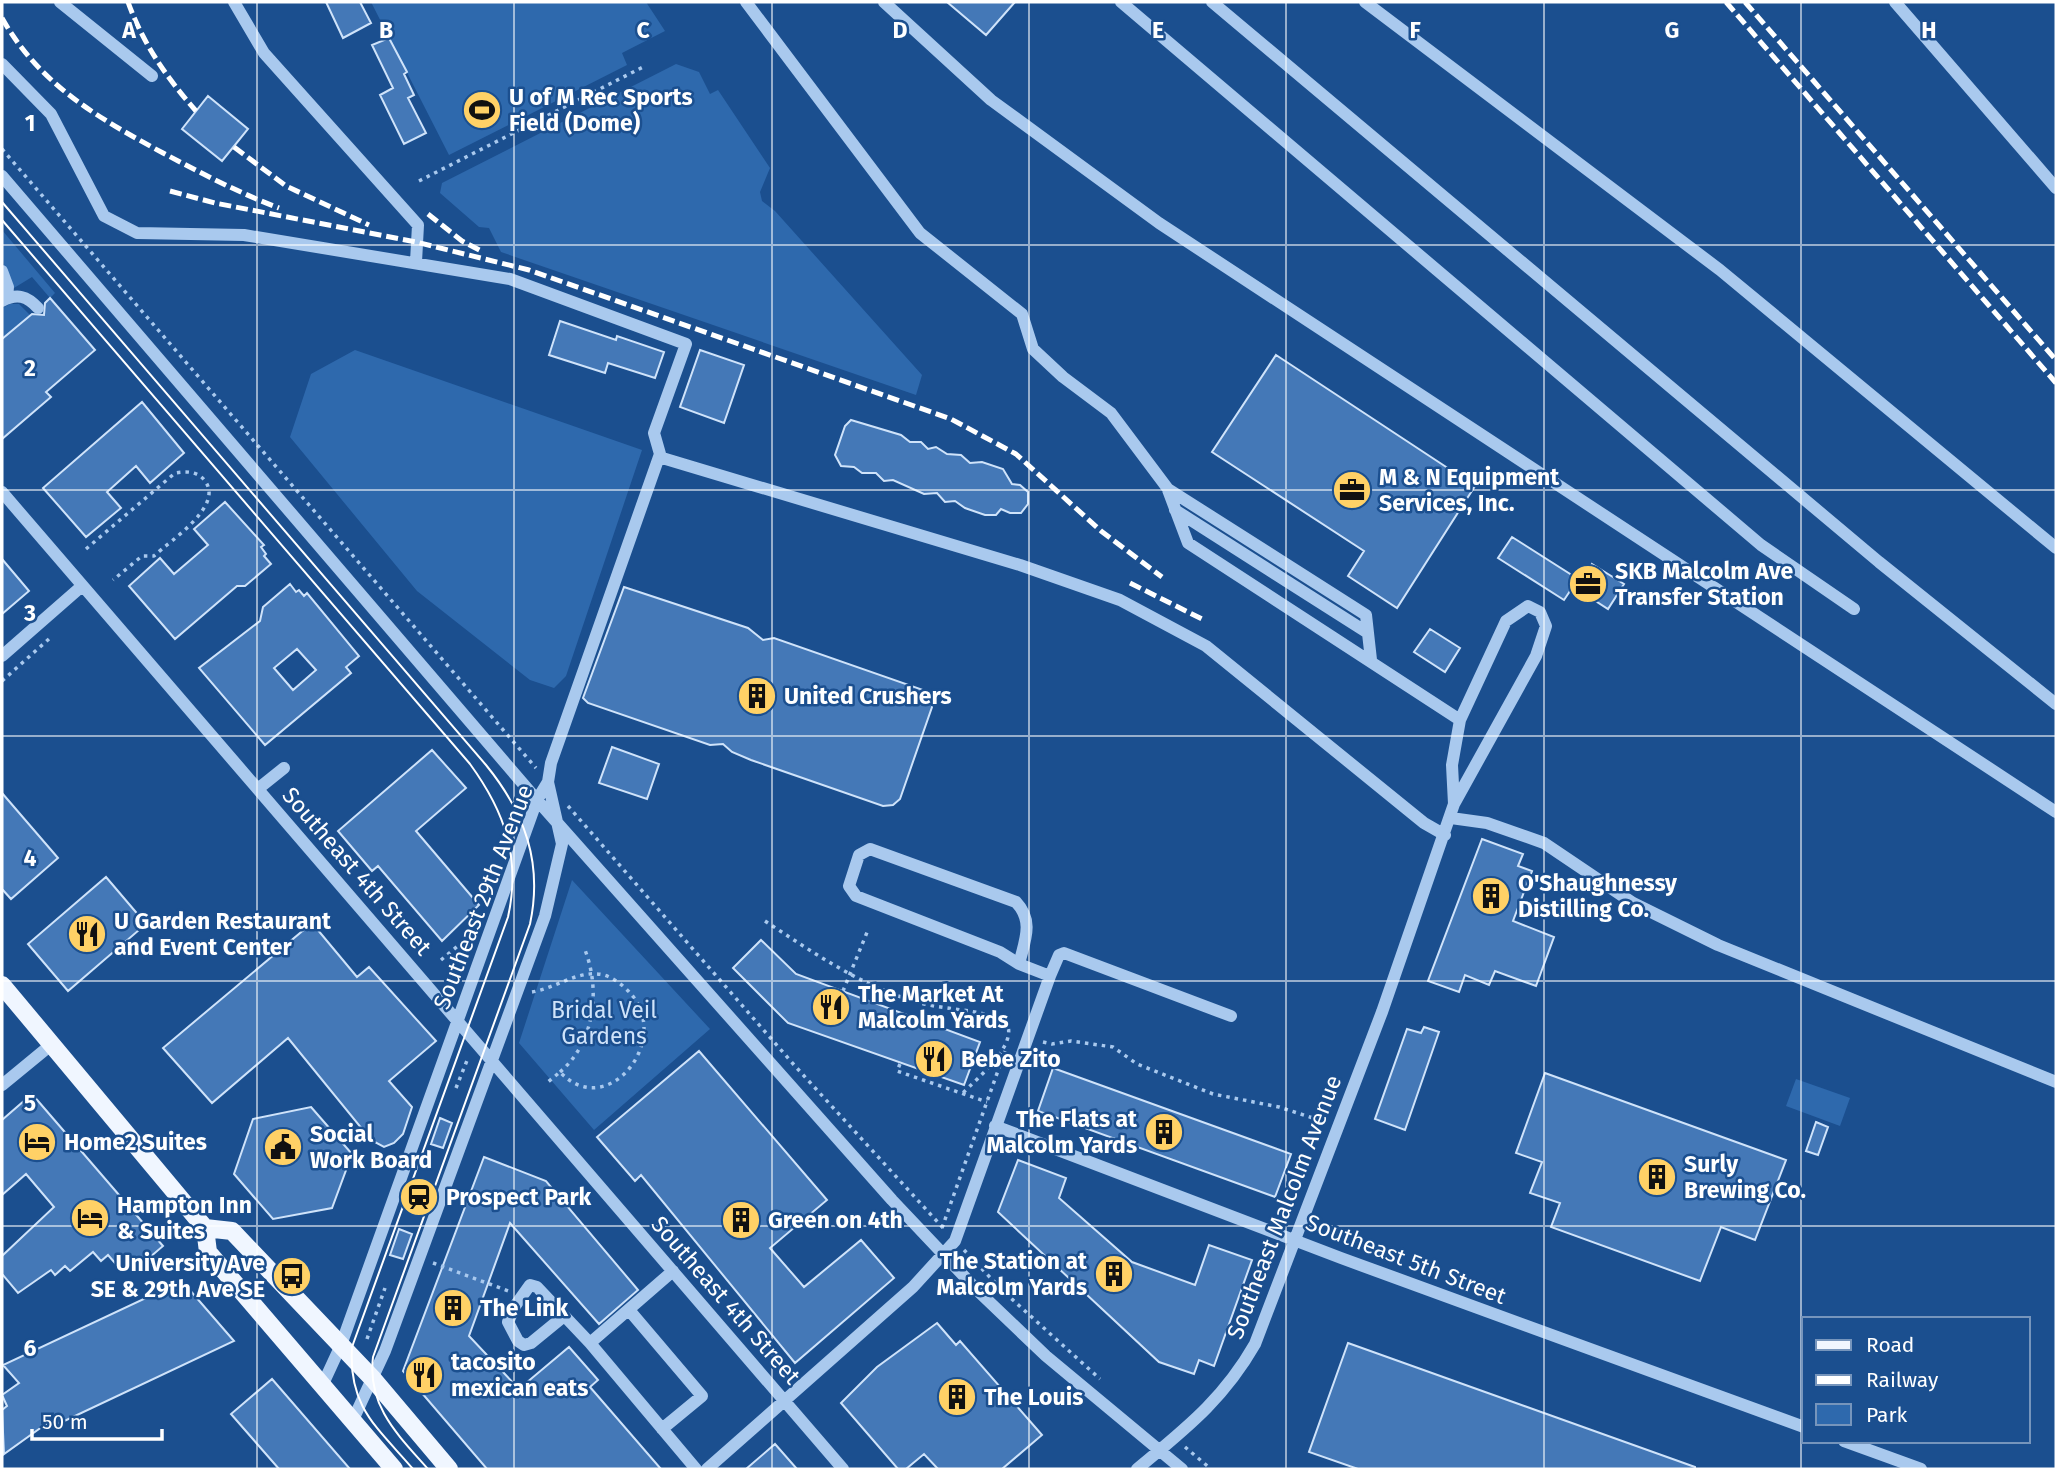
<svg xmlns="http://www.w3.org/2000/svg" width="2058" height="1471" viewBox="0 0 2058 1471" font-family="'Fira Sans',sans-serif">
	<rect width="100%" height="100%" fill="#1b4f8f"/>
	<path fill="#2e69ad" d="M371 2H646L665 31 622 53 627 65 449 155Z
		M676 64 699 72 710 94 718 90 770 168 760 192 762 201 775 211 922 375 916 395 501 252 489 228 479 227 440 193 442 183Z
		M2 230 55 293 50 298 32 277 14 288C1 271 2 251 2 230Z
		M10 304H19L30 315 2 339V308Z
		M355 350 642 450 566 676 554 688 530 680 417 591 290 437 311 374Z
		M572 880 710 1029 594 1130 519 1043Z
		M1796 1079 1850 1098 1840 1126 1786 1106Z"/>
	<path fill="#4478b7" stroke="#cfe3fa" stroke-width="2" fill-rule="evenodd" d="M326 2H360L371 23 343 38Z
		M947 2H1015L986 35Z
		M389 38 407 72 404 74 414 95 408 98 426 133 404 144 380 95 393 88 372 45Z
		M208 96 248 129 222 161 182 129Z
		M50 298 95 350 46 392 51 397 2 439V339L32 314 44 315 45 303Z
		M560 321 616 340 617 336 664 352 655 378 608 363 605 373 549 355Z
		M700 350 744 365 724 423 680 407Z
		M1276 355 1475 486 1397 608 1348 576 1364 551 1212 452Z
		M142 402 184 453 150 483 136 466 107 492 121 508 86 537 43 488Z
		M851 420 901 435 910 442H921L928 449 936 447 947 454 961 455 970 463 982 462 1003 469 1012 484 1020 485 1028 492V504L1021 513H1010L1001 509 996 515H985L965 508 955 501 945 502 937 493 924 494 893 480 884 481 876 473H862L854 467 841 466 835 455 845 426Z
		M225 502 264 545 261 547 266 554 264 556 271 564 245 586H237L175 639 129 586 160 558 174 574 208 545 194 529Z
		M1512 537 1578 579 1564 600 1498 558Z
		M2 559 29 591 2 614Z
		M1592 564 1624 584 1608 609 1577 589Z
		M290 584 296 592 299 590 304 596 307 593 359 656 346 667 351 673 265 745 199 668 260 621 263 607ZM297 649 316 670 293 690 274 668Z
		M624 587 748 628 763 640 774 638 926 691 932 698V707L900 799 893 805 883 806 751 760 732 752 723 744 710 745 588 703 583 698Z
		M1430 629 1460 648 1445 672 1414 652Z
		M612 747 659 764 647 799 599 783Z
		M432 750 466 788 416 831 479 905 442 941 378 866 372 871 338 831Z
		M2 793 58 858 11 899 2 889Z
		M1482 839 1523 854 1518 866 1532 871 1513 921 1554 937 1536 986 1495 971 1489 985 1465 975 1459 992 1428 981Z
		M106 877 146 924 68 991 28 944Z
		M312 923 357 977 369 967 436 1041 389 1081 412 1107 403 1134 394 1143 384 1147 371 1140 288 1038 212 1103 163 1048Z
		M761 940 796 974 980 1042 964 1085 788 1023 733 968Z
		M1424 1027 1439 1032 1405 1130 1375 1119 1407 1029 1421 1033Z
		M699 1051 827 1200 770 1248 804 1287 861 1240 894 1278 795 1363 641 1175 635 1181 597 1137Z
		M1053 1068 1291 1154 1275 1197 1038 1111Z
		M1545 1073 1786 1160 1755 1240 1721 1227 1700 1281 1551 1227 1560 1203 1530 1193 1542 1162 1516 1153Z
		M32 1094 163 1246 135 1270 123 1256 115 1263 108 1255 101 1261 93 1252 70 1271 65 1266 55 1275 51 1270 18 1293 2 1274V1256L54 1207 26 1174 2 1195V1120Z
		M311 1107 352 1154 332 1208 273 1219 234 1174 253 1119Z
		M440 1118 452 1123 443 1148 431 1144Z
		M1816 1122 1828 1127 1818 1155 1806 1151Z
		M484 1157 546 1181 638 1290 599 1324 510 1223 469 1336 519 1389 569 1347 598 1380 590 1387 661 1469H487L403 1371Z
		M1018 1160 1066 1178 1059 1198 1132 1262 1195 1285 1209 1245 1252 1260 1214 1366 1199 1360 1194 1374 1159 1362 998 1212Z
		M399 1229 412 1234 403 1259 390 1255Z
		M182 1281 234 1341 58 1424 53 1419 4 1454 2 1410 7 1406 2 1395 19 1383 3 1365Z
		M937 1323 956 1345 960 1341 1042 1435 1002 1469H938L924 1454 906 1469H898L841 1403 877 1367Z
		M1348 1343 1695 1467V1469H1358L1309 1452Z
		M272 1379 350 1469H279L231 1414Z
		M775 1444 797 1469H746Z"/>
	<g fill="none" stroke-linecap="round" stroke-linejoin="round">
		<path stroke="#a9c9ee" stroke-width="3.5" stroke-dasharray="3.5 5" stroke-linecap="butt" d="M2 149 536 768
			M419 181 643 67
			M86 549 175 473C186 471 198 471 205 481 224 506 171 540 154 556H142L113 580
			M2 681 50 638
			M568 806 795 1066 944 1229
			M765 921C814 953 861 986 917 1002 947 1011 980 1008 1006 1022 1020 1044 976 1079 962 1094
			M441 960 472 934
			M843 991 868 930
			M532 992C557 988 578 969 604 975 614 978 624 986 631 994 672 1041 607 1122 560 1072L548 1082
			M1043 1042 1052 1044 1071 1041 1113 1047 1137 1064 1213 1094 1279 1107 1316 1119
			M900 1064 897 1071 987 1102
			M560 1072C594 1043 601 991 585 950
			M456 1088 468 1058
			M942 1228 1005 1051
			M964 1250 1003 1291 1100 1379
			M433 1263 511 1292
			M367 1339 385 1288
			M1185 1447 1211 1469"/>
		<path stroke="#a9c9ee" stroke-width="12" d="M60 2 152 76
			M234 2 264 53 418 225 416 262
			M746 2 920 233 1022 314 1033 349 1063 377 1111 413 1168 489 1366 615 1371 660
			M884 2 991 100 1159 223 2056 812
			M1121 2 1761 545 1854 609
			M1212 2 1879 562 2056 704
			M1365 2 1720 270 2056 548
			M1895 2 2056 188
			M2 64 51 114 104 216 137 233 244 235 510 279 686 344 654 433 660 454 551 763 548 782 537 800 341 1345 323 1384
			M2 176 537 800 892 1200 979 1292 1046 1356 1182 1469
			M2 271 8 287 7 298
			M2 301C17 293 27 296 38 308
			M659 457 1020 565 1120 600 1206 646 1424 823 1445 835
			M1168 490 1188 543 1460 720
			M2 492 843 1469
			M1175 510 1368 633
			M2 656 82 586
			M259 788 284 768
			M1451 818 1487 823 1544 843 1633 903 1718 945 2056 1082
			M1050 976 1059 955 1064 953 1231 1016
			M2 1085 52 1044
			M995 1126 1341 1258 1804 1427
			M673 1271 590 1343 696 1469
			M629 1310 702 1396 662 1429
			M564 1316 531 1343 524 1345 518 1341 508 1322 515 1306 530 1285 537 1287 590 1343
			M352 1422 385 1351 545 916 562 844 548 782
			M1844 1441 1921 1469
			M707 1469 913 1287 955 1241 1050 976 1019 964 1000 952 856 896 849 886 859 855 870 849 1016 902C1034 921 1025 940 1019 964
			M1137 1469C1185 1429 1223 1400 1255 1344L1382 1012 1454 804 1536 656 1546 626 1540 612 1528 606 1506 621 1460 720 1452 765 1454 804"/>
		<path stroke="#f0f6ff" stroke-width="18" d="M2 985 205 1228
			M205 1228 232 1231 373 1379 449 1469
			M205 1228 208 1252 394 1469"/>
		<path stroke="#fff" stroke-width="2" d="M2 202 486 765C525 813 543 863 530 924L373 1357C367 1406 398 1435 428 1469
			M2 220 470 764C505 812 521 858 508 917L352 1347C348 1407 377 1427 413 1469"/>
		<path stroke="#fff" stroke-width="5" stroke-dasharray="12 5" stroke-linecap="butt" d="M128 2C143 44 167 78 196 111
			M1726 2 2056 383
			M1745 2 2056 360
			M2 18C39 84 98 118 163 153 201 173 239 193 279 208
			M234 147 286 186 369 225
			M170 191 215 203 416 242 529 270 951 419 1016 454 1101 531 1162 577
			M428 214 462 241 483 252
			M1130 583 1204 620"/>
	</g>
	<path fill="none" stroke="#fff" stroke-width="2" stroke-opacity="0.55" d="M257 2V1469M514 2V1469M772 2V1469M1029 2V1469M1286 2V1469M1544 2V1469M1801 2V1469M2 245H2056M2 490H2056M2 736H2056M2 981H2056M2 1226H2056"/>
	<defs>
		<g id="stadium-disc" transform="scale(2.0125)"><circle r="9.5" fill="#ffd166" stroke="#1b4f8f"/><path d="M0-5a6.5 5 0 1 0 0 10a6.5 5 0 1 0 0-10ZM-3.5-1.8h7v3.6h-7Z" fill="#111"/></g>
		<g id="office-disc" transform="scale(2.0125)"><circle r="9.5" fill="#ffd166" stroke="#1b4f8f"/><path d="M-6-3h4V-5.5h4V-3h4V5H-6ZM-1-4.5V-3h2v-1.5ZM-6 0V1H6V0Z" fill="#111"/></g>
		<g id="building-disc" transform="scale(2.0125)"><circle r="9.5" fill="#ffd166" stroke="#1b4f8f"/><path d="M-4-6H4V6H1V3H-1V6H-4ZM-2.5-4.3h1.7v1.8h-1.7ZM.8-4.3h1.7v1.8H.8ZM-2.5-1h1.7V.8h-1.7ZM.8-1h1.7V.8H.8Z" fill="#111"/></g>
		<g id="restaurant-disc" transform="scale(2.0125)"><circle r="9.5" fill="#ffd166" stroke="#1b4f8f"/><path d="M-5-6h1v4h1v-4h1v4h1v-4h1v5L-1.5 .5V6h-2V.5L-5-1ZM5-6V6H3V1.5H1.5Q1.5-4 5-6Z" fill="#111"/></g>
		<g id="hotel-disc" transform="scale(2.0125)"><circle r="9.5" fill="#ffd166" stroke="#1b4f8f"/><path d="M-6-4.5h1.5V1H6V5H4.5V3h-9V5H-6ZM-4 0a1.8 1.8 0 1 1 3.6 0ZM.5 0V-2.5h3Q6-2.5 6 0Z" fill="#111"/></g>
		<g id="civic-disc" transform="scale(2.0125)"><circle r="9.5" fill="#ffd166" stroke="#1b4f8f"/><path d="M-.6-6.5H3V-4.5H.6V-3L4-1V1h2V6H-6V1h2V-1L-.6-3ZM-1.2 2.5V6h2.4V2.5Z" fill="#111"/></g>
		<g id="station-disc" transform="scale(2.0125)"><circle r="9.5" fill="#ffd166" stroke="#1b4f8f"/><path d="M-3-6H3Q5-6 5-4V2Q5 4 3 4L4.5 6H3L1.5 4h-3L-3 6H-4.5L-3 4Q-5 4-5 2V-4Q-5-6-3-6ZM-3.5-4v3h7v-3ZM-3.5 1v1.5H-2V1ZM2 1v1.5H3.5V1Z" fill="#111"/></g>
		<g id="bus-disc" transform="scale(2.0125)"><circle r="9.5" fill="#ffd166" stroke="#1b4f8f"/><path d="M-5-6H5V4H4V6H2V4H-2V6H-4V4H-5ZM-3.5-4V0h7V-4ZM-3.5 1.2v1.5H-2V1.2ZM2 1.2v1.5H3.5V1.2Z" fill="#111"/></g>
	</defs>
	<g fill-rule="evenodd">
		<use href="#stadium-disc" x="482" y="110"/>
		<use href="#office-disc" x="1352" y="490"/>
		<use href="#office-disc" x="1588" y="584"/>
		<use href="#building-disc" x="757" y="696"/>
		<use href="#building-disc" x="1491" y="896"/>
		<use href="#restaurant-disc" x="87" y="934"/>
		<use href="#restaurant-disc" x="831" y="1007"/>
		<use href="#restaurant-disc" x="934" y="1059"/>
		<use href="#building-disc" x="1164" y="1132"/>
		<use href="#hotel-disc" x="37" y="1142"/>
		<use href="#civic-disc" x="283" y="1147"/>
		<use href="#building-disc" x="1657" y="1177"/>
		<use href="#station-disc" x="419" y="1197"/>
		<use href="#hotel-disc" x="90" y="1218"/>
		<use href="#building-disc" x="741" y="1220"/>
		<use href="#building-disc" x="1114" y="1274"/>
		<use href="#bus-disc" x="292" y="1276"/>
		<use href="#building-disc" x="453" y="1308"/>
		<use href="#restaurant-disc" x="424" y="1375"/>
		<use href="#building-disc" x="957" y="1397"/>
	</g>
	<g text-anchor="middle" stroke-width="5" stroke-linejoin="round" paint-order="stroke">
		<g font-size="23" font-weight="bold" fill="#fff" stroke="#1b4f8f" text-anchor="start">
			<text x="509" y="105">U of M Rec Sports<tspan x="509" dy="26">Field (Dome)</tspan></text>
			<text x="1379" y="485">M &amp; N Equipment<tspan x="1379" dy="26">Services, Inc.</tspan></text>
			<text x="1615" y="579">SKB Malcolm Ave<tspan x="1615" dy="26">Transfer Station</tspan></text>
			<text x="784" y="704">United Crushers</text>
			<text x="1518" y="891">O'Shaughnessy<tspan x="1518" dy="26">Distilling Co.</tspan></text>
			<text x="114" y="929">U Garden Restaurant<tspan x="114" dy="26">and Event Center</tspan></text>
			<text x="858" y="1002">The Market At<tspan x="858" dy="26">Malcolm Yards</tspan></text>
			<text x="961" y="1067">Bebe Zito</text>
			<text x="1137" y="1127" text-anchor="end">The Flats at<tspan x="1137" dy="26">Malcolm Yards</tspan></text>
			<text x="310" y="1142">Social<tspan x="310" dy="26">Work Board</tspan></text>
			<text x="64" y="1150">Home2 Suites</text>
			<text x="1684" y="1172">Surly<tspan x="1684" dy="26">Brewing Co.</tspan></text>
			<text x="446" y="1205">Prospect Park</text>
			<text x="117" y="1213">Hampton Inn<tspan x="117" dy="26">&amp; Suites</tspan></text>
			<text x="768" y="1228">Green on 4th</text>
			<text x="1087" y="1269" text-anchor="end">The Station at<tspan x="1087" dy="26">Malcolm Yards</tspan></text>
			<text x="265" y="1271" text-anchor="end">University Ave<tspan x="265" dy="26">SE &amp; 29th Ave SE</tspan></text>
			<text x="480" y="1316">The Link</text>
			<text x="451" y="1370">tacosito<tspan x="451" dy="26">mexican eats</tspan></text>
			<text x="984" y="1405">The Louis</text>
		</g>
		<g font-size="23" fill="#fff" stroke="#1b4f8f">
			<text transform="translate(357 871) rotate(49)" y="8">Southeast 4th Street</text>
			<text transform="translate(483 897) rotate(-69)" y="8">Southeast 29th Avenue</text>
			<text transform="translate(1284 1207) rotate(-69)" y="8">Southeast Malcolm Avenue</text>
			<text transform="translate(1406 1259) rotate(21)" y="8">Southeast 5th Street</text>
			<text transform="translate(726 1300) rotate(49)" y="8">Southeast 4th Street</text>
		</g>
		<g font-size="23" fill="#cfe3fa" stroke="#1b4f8f">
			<text x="604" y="1018">Bridal Veil<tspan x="604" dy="26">Gardens</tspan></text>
		</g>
	</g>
	<g font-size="23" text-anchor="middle" font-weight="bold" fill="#fff" stroke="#1b4f8f" stroke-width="5" stroke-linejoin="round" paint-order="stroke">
		<text x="129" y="38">A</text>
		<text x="386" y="38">B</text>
		<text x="643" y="38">C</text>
		<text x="900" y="38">D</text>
		<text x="1158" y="38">E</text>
		<text x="1415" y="38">F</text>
		<text x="1672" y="38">G</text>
		<text x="1929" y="38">H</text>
		<text x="30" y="131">1</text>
		<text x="30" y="376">2</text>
		<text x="30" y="621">3</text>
		<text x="30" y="866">4</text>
		<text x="30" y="1111">5</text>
		<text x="30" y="1356">6</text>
	</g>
	<rect width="2058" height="1471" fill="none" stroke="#ffffff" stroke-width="7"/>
	<rect x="1802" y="1317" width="228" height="126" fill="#1b4f8f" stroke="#7695bc" stroke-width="2"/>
	<rect x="1816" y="1340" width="35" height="10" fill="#f0f6ff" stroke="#7695bc" stroke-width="2"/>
	<text x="1866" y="1352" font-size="21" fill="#ffffff">Road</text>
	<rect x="1816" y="1375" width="35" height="10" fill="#ffffff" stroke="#7695bc" stroke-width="2"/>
	<text x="1866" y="1387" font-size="21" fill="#ffffff">Railway</text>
	<rect x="1816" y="1404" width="35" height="21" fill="#2e69ad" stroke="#7695bc" stroke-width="2"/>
	<text x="1866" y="1422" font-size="21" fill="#ffffff">Park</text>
	<path d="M32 1429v10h130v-10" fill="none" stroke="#ffffff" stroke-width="3.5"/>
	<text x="42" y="1429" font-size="21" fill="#ffffff" stroke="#1b4f8f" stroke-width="5" paint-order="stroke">50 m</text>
</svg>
